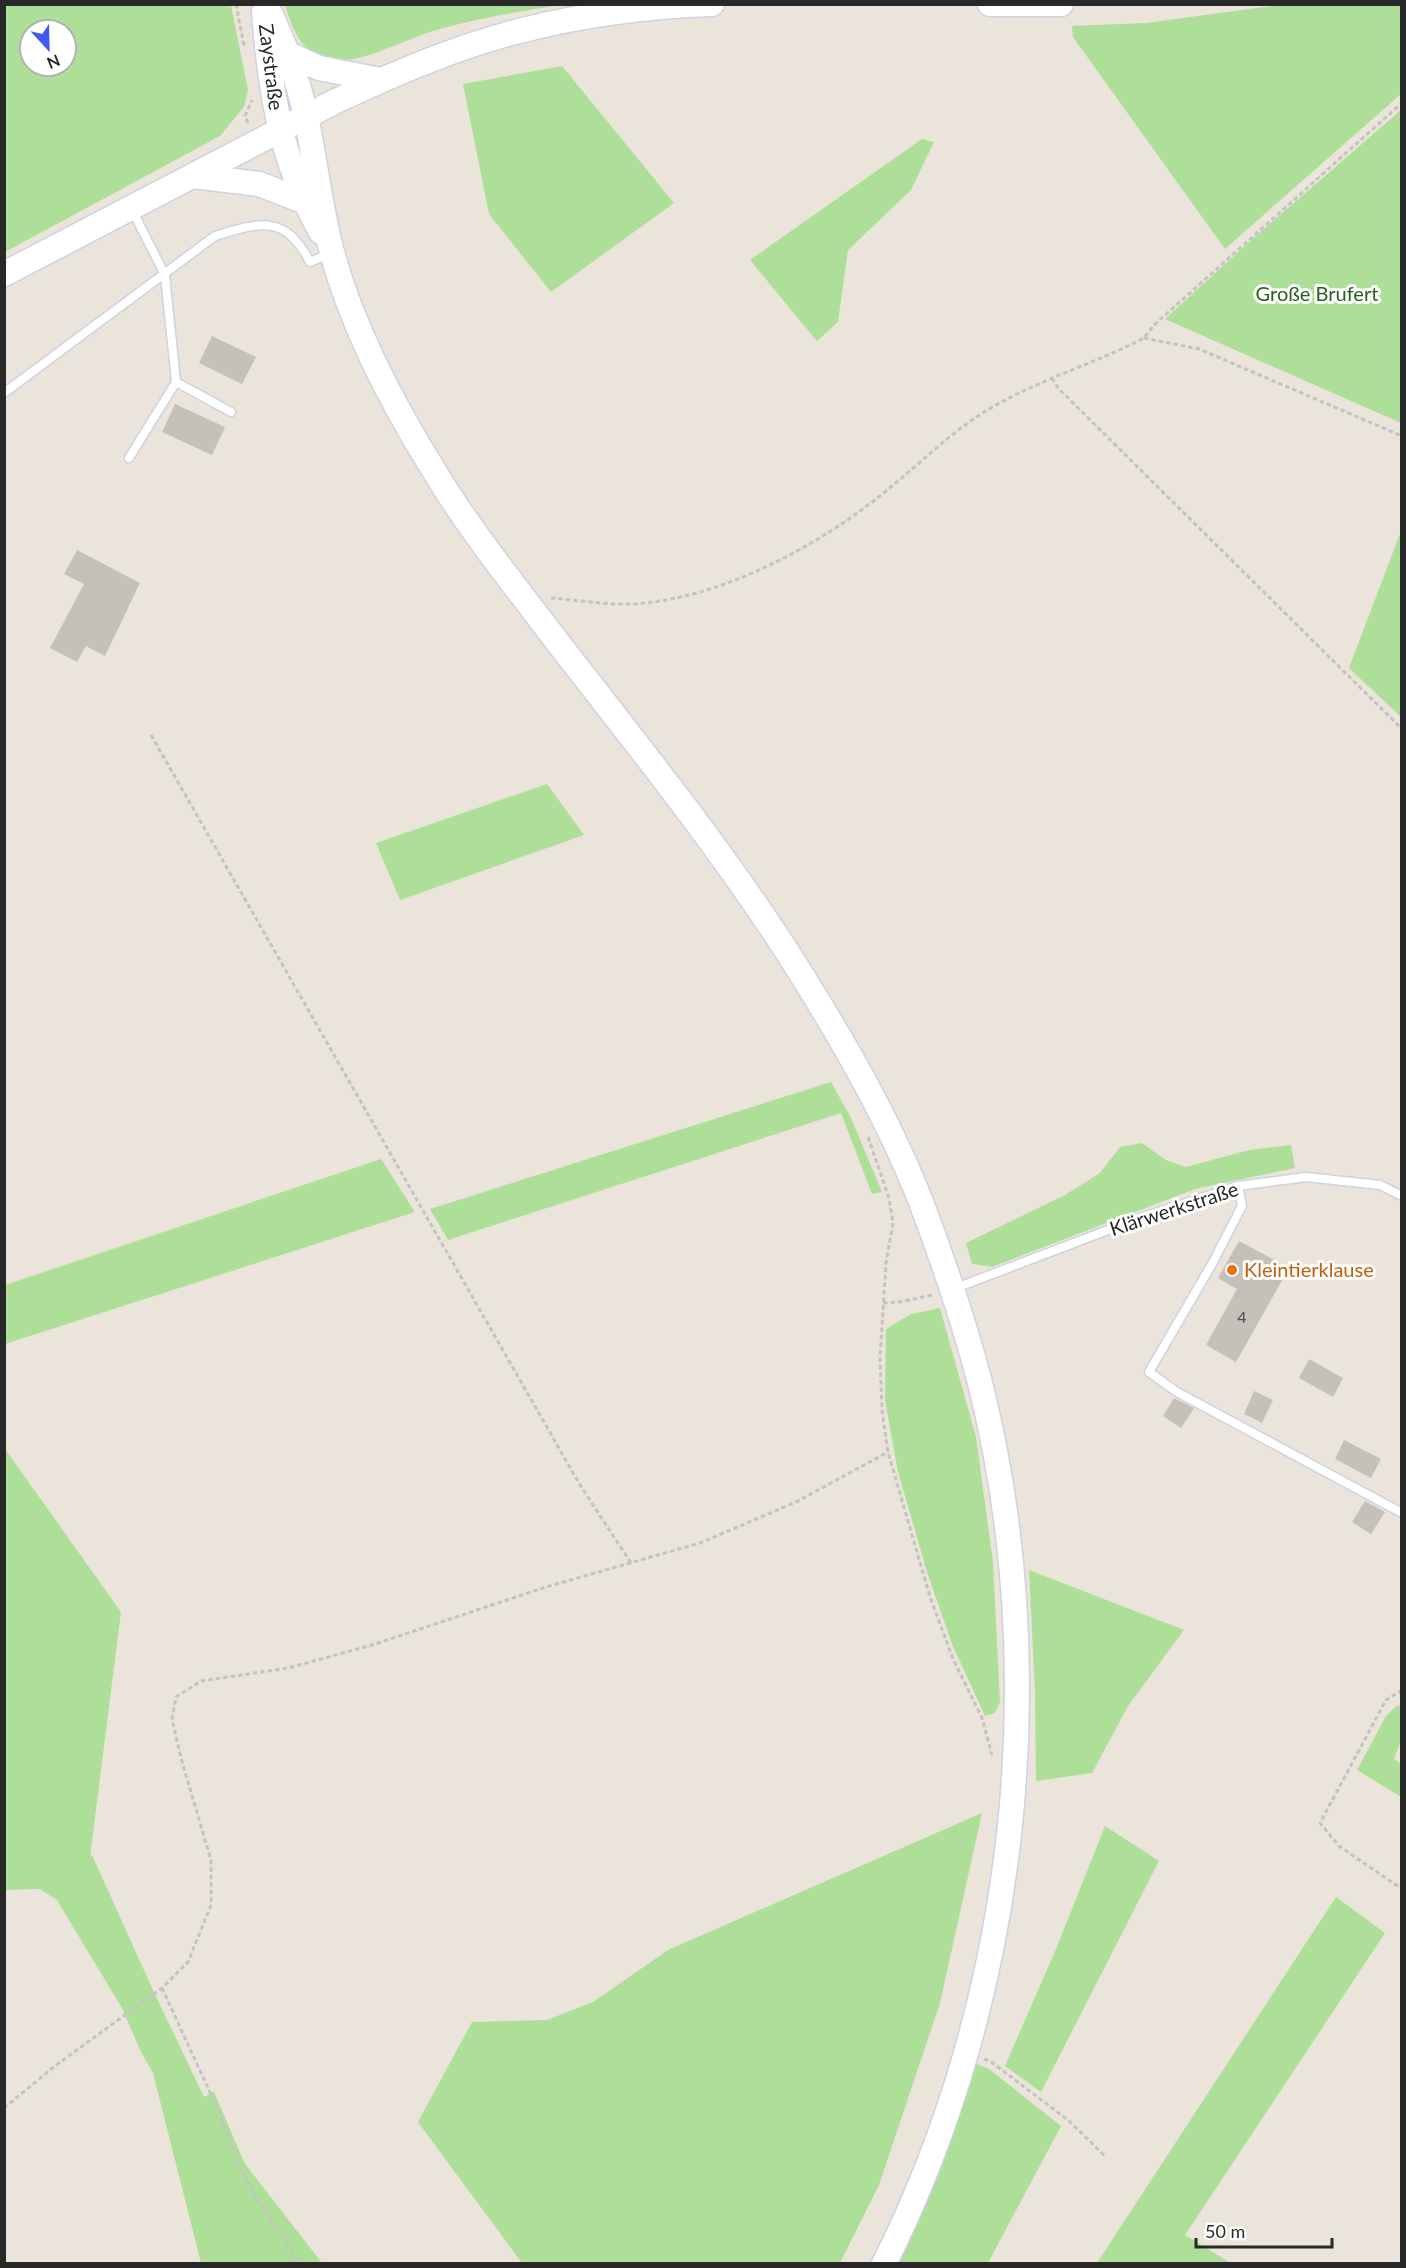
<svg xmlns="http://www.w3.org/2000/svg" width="1406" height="2268" viewBox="0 0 1406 2268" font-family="Lato,sans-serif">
	<rect width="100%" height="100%" fill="#eae4da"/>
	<path fill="#aedf98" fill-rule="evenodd" d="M5 4 231 5 248 90 244 107 220 136 5 252ZM30 30H66V66H30Z
		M285 5H562C519 11 475 19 433 31 402 40 360 66 328 59 301 53 292 28 285 5Z
		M1279 5H1401V94L1225 249 1073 37 1072 26 1146 23Z
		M562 66 674 203 551 292 489 214 463 84Z
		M1401 110V423L1165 319 1256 236Z
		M922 139 934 142 911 190 848 250 838 322 817 341 750 260Z
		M1401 531V717L1349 668Z
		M547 784 584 835 400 900 376 843Z
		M831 1082 851 1118 882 1192 872 1194 841 1113 448 1240 430 1209Z
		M1142 1143 1166 1160 1186 1167 1249 1150 1291 1145 1295 1168 1195 1189 992 1267 972 1264 966 1243 1065 1195 1100 1173 1120 1147Z
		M381 1159 415 1212 5 1344V1285Z
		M940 1308 976 1437 993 1562 1000 1702 995 1713 985 1716 952 1644 927 1572 898 1472 885 1400 886 1329 911 1314Z
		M5 1449 121 1612 90 1857 92 1855 152 1988 204 2097 214 2092 245 2164 322 2263H201L153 2073 140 2050 122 2008 57 1900 40 1889 5 1890Z
		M1029 1570 1184 1630 1128 1706 1092 1773 1036 1781 1035 1691Z
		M1398 1705 1401 1707V1741L1394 1759 1401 1764V1797L1357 1770 1386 1716Z
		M982 1813 940 2003 879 2185 840 2263H522L418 2122 472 2022 547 2020 593 2002 668 1950Z
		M1105 1826 1159 1861 1041 2092 1005 2066 1056 1949Z
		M1336 1897 1385 1933 1185 2235 1231 2263H1097Z
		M974 2063 989 2069 1061 2126 988 2263 895 2264Z"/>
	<path fill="#c5c0ba" d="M212 336 256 357 242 384 199 363Z
		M175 404 225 427 212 455 162 432Z
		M77 550 140 583 105 656 86 646 77 662 50 648 84 584 64 574Z
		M1239 1241 1289 1268 1236 1362 1206 1345 1237 1289 1218 1278Z
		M1309 1359 1343 1378 1333 1397 1299 1378Z
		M1254 1391 1273 1400 1262 1423 1244 1414Z
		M1174 1398 1194 1408 1181 1428 1163 1416Z
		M1344 1440 1381 1459 1371 1478 1335 1459Z
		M1365 1501 1385 1512 1371 1534 1352 1522Z"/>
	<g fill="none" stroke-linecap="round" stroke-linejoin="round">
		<g stroke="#cfd2e0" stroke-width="11">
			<path id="lane" d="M176 382 231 412
				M4 393 215 236C261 222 285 214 310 262L331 253
				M129 458 176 382 165 275 132 210
				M1238 1186 1242 1206 1212 1264 1149 1372 1177 1392 1402 1513
				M953 1289 1137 1219 1238 1186 1306 1177 1380 1185 1402 1196"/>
		</g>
		<g stroke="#cfd2e0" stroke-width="27">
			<path id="secondary" d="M266 4C284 43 299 80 307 122 316 166 321 212 333 256 354 331 392 403 433 469 467 526 509 578 549 631 630 736 714 839 786 950 837 1030 886 1113 921 1202 943 1260 963 1319 979 1379 1053 1668 1018 1997 884 2264
				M990 4H1061
				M264 12C270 92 281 161 321 232
				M289 54 319 68 381 80
				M193 176 259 184 303 201
				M4 274 336 101C396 73 458 46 523 30 583 15 649 6 712 4"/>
		</g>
		<path stroke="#c3c3c3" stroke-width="3" stroke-dasharray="4.5 3" stroke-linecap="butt" d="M236 4 244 46
			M248 123 245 116 252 100
			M1144 338 1199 349 1402 436
			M1052 378 1058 388 1402 729
			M551 598C577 600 605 605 632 604 710 600 797 557 860 511 898 484 931 450 969 422 1023 384 1086 368 1144 338L1154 325 1402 103
			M151 735 580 1485 631 1563
			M868 1137 889 1198 893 1223 886 1263 880 1359 882 1410 888 1452 930 1597 953 1659 982 1718 992 1755
			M883 1303 899 1302 932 1295
			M1402 1690 1386 1700 1320 1823 1339 1846 1402 1889
			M162 1988 220 2114 238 2165 258 2201 300 2264
			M984 2059 990 2061 1068 2120 1106 2157
			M4 2108 55 2066 162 1988 188 1962 211 1905V1860L181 1758 172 1719 176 1697 201 1681 288 1668 372 1645 546 1587 700 1543 796 1502 888 1452"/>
		<use href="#lane" stroke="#fff" stroke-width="8"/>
		<use href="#secondary" stroke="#fff" stroke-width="24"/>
	</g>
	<circle fill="#e8710a" stroke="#fff" stroke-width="2" cx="1232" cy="1270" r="6"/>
	<g text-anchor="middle" stroke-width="6" stroke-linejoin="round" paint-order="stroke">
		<g font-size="16" fill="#4f4e4c">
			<text x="1242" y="1323">4</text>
		</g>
		<g font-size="20" fill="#282828" stroke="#fff">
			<text transform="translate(271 67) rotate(83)" y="7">Zaystraße</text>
			<text transform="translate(1174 1209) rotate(-18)" y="7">Klärwerkstraße</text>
		</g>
		<g font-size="20" fill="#28601c" stroke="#fff">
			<text x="1317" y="301">Große Brufert</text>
		</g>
		<g font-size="20" fill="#c56008" stroke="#fff" text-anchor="start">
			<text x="1244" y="1277">Kleintierklause</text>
		</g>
	</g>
	<rect width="1406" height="2268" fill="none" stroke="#282828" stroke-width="12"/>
	<g transform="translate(48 48) rotate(158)"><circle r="28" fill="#ffffff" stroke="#a9a9a9" stroke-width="1.5"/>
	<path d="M0-4.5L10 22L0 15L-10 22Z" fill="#405af1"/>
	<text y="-9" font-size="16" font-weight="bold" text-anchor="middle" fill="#282828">N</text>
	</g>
	<path d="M1196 2238v9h136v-9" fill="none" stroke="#282828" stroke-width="3"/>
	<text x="1205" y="2238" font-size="18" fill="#282828" stroke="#ffffff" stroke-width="4.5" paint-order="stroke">50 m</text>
</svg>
